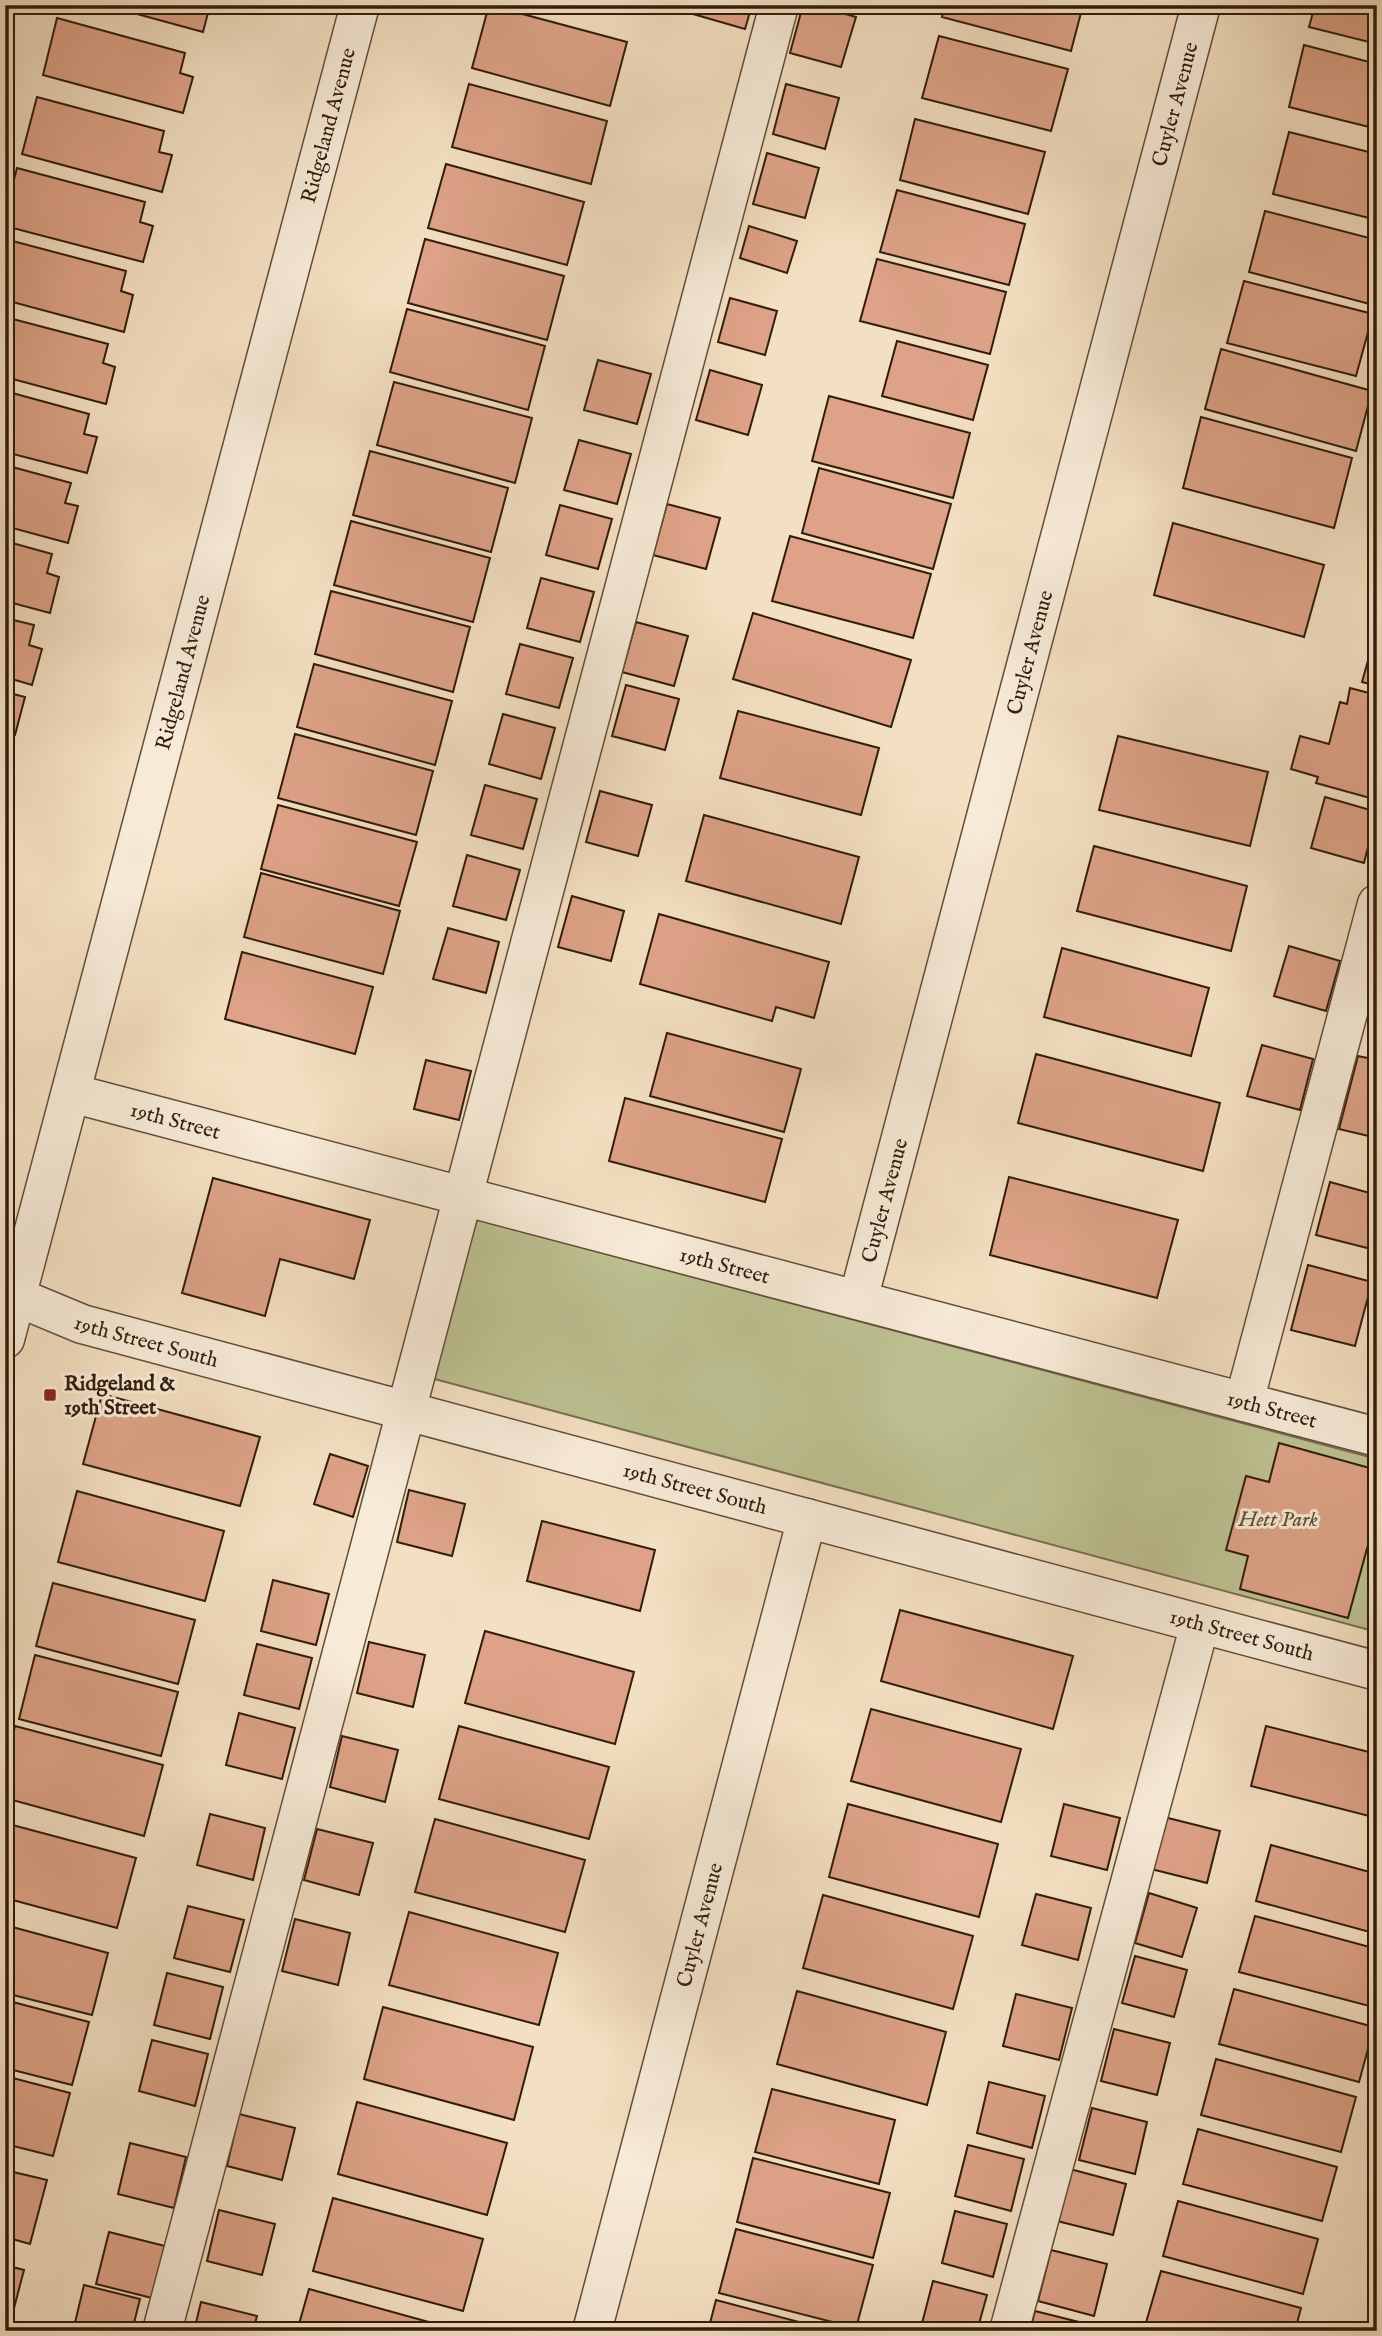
<svg xmlns="http://www.w3.org/2000/svg" width="1382" height="2336" viewBox="0 0 1382 2336" font-family="'IM FELL English',serif">
	<rect width="100%" height="100%" fill="#f3dfc1"/>
	<filter id="stains"><feTurbulence type="fractalNoise" baseFrequency=".00286" numOctaves="4"/><feColorMatrix values="0 0 0 0 .2 0 0 0 0 .09 0 0 0 0 .02 0 0 0 .5 -.17"/></filter>
	<radialGradient id="worn" r=".72"><stop offset=".6" stop-color="#630" stop-opacity="0"/><stop offset="1" stop-color="#630" stop-opacity=".3"/></radialGradient>
	<path fill="#bdc192" stroke="#786e4f" stroke-width="2" d="M475 1219 1377 1459V1632L431 1378Z"/>
	<path fill="#dda287" stroke="#321c0c" stroke-width="2" d="M104 5H210L203 32Z
		M489 5 627 42 610 106 472 68Z
		M605 5H634L632 13Z
		M696 5H752L745 29 693 14Z
		M803 5H813L856 17 841 67 790 53Z
		M945 5H1083L1071 51 942 17Z
		M1315 5H1377V44L1309 27Z
		M57 18 185 53 180 73 193 77 183 113 43 75Z
		M939 36 1068 69 1051 131 922 98Z
		M1304 45 1377 64V129L1289 107Z
		M469 84 607 121 591 184 452 147Z
		M786 84 839 98 825 149 773 134Z
		M37 97 164 131 159 152 172 155 162 192 22 154Z
		M915 119 1045 152 1028 214 900 180Z
		M1289 132 1377 154V220L1273 194Z
		M767 153 819 168 805 218 753 204Z
		M446 164 584 202 567 265 428 228Z
		M17 168 145 202 140 222 153 226 143 262 5 226V214Z
		M897 190 1025 224 1009 285 880 252Z
		M1265 211 1377 240V306L1249 272Z
		M749 226 797 241 787 273 740 258Z
		M5 239 126 271 121 291 133 295 124 332 5 300Z
		M425 239 564 276 547 340 408 303Z
		M877 259 1006 292 990 354 860 321Z
		M1244 281 1373 314 1356 376 1227 343Z
		M730 298 777 311 765 355 718 342Z
		M407 309 545 346 528 410 390 372Z
		M5 317 108 344 103 363 115 367 106 404 5 377Z
		M897 341 988 365 973 420 882 396Z
		M1221 349 1372 391 1356 451 1205 409Z
		M598 360 651 374 637 424 584 410Z
		M710 370 762 385 748 435 696 420Z
		M394 382 532 418 515 483 377 445Z
		M5 391 89 414 84 434 97 437 87 473 5 452Z
		M829 396 970 433 953 498 812 461Z
		M1201 417 1352 458 1334 528 1183 488Z
		M579 440 631 454 617 504 564 490Z
		M370 451 508 488 491 552 353 515Z
		M5 465 71 483 65 503 78 506 68 543 5 526Z
		M819 468 951 504 933 569 802 533Z
		M667 504 720 518 706 569 653 555Z
		M560 505 612 519 598 569 546 555Z
		M351 521 490 558 473 622 334 585Z
		M1173 523 1324 565 1304 637 1154 595Z
		M790 536 931 574 913 638 772 601Z
		M5 541 52 554 47 573 59 577 50 613 5 601Z
		M541 578 594 592 580 642 527 628Z
		M331 591 470 627 453 692 315 654Z
		M753 613 911 660 891 727 733 679Z
		M5 618 34 625 29 645 42 649 32 685 5 677Z
		M636 622 688 636 674 686 622 672Z
		M1376 632H1377V686L1362 682Z
		M520 644 573 658 559 708 506 694Z
		M314 664 452 701 435 765 297 727Z
		M626 685 679 699 665 750 612 736Z
		M1350 688 1377 695V800L1316 783 1318 777 1291 769 1300 736 1329 744 1340 702 1347 704Z
		M5 692 25 697 15 735 5 733Z
		M738 711 879 748 861 815 720 778Z
		M503 714 555 728 541 779 489 764Z
		M295 734 433 771 416 835 278 798Z
		M1118 736 1268 772 1250 846 1099 810Z
		M485 785 537 799 523 849 471 835Z
		M600 791 652 805 638 856 586 842Z
		M1325 797 1377 812 1364 863 1311 848Z
		M278 805 417 842 399 906 261 869Z
		M704 815 859 857 841 924 686 881Z
		M1094 846 1247 886 1231 951 1077 911Z
		M467 855 520 870 506 920 453 906Z
		M261 873 400 911 383 974 244 937Z
		M572 896 624 911 611 961 558 947Z
		M659 914 829 962 814 1018 776 1007 772 1021 640 984Z
		M448 928 499 942 486 993 433 979Z
		M1289 946 1340 961 1326 1011 1274 996Z
		M1062 948 1209 988 1191 1056 1044 1017Z
		M242 952 373 987 355 1054 225 1019Z
		M667 1033 801 1069 784 1132 650 1096Z
		M1262 1045 1313 1059 1300 1110 1247 1096Z
		M1036 1054 1220 1103 1203 1171 1018 1123Z
		M1358 1056 1377 1060V1138L1339 1129Z
		M426 1060 471 1071 459 1120 414 1109Z
		M625 1098 782 1139 765 1202 609 1161Z
		M1009 1177 1178 1220 1157 1298 990 1255Z
		M213 1178 370 1220 354 1279 280 1259 265 1316 182 1293Z
		M1330 1182 1377 1195V1242L1375 1250 1316 1235Z
		M1308 1265 1372 1282 1355 1346 1291 1330Z
		M102 1394 260 1437 240 1506 83 1464Z
		M1279 1443 1377 1470V1512L1348 1618 1240 1589 1248 1556 1226 1550 1246 1476 1269 1482Z
		M330 1454 368 1466 353 1517 314 1504Z
		M409 1490 465 1504 452 1556 397 1542Z
		M77 1491 224 1531 205 1601 58 1562Z
		M542 1521 655 1550 640 1611 527 1581Z
		M273 1580 329 1594 316 1645 261 1631Z
		M53 1583 195 1620 178 1684 36 1646Z
		M900 1610 1073 1656 1053 1729 881 1681Z
		M485 1631 634 1672 615 1744 465 1703Z
		M369 1642 425 1655 413 1707 357 1693Z
		M257 1644 312 1658 299 1709 244 1695Z
		M35 1655 178 1692 161 1756 19 1719Z
		M871 1709 1021 1749 1001 1822 851 1781Z
		M239 1713 295 1728 282 1779 226 1765Z
		M15 1726 163 1765 144 1836 5 1798V1764Z
		M459 1726 609 1767 589 1839 439 1799Z
		M1266 1726 1377 1754V1818L1251 1786Z
		M342 1736 398 1750 385 1802 330 1787Z
		M848 1804 998 1844 979 1917 829 1877Z
		M1064 1804 1120 1818 1107 1870 1051 1856Z
		M210 1814 265 1828 253 1880 197 1865Z
		M1164 1817 1220 1831 1207 1883 1151 1869Z
		M435 1819 585 1860 565 1932 415 1892Z
		M5 1823 136 1858 117 1928 5 1898Z
		M317 1829 373 1843 359 1895 304 1880Z
		M1271 1845 1377 1874V1934L1256 1901Z
		M1149 1893 1197 1908 1182 1957 1135 1943Z
		M1036 1894 1091 1908 1078 1960 1022 1945Z
		M823 1895 973 1936 953 2009 803 1968Z
		M188 1906 244 1920 230 1972 174 1958Z
		M409 1912 558 1953 539 2025 389 1985Z
		M1255 1916 1377 1949V2008L1239 1972Z
		M295 1919 350 1933 338 1985 282 1971Z
		M5 1925 108 1953 92 2015 5 1993Z
		M1135 1956 1187 1970 1174 2017 1122 2003Z
		M167 1973 223 1987 210 2039 154 2025Z
		M1234 1989 1374 2027 1359 2082 1219 2044Z
		M797 1991 946 2032 927 2105 777 2064Z
		M1016 1994 1072 2008 1059 2060 1003 2046Z
		M5 2000 89 2022 72 2085 5 2068Z
		M383 2007 533 2047 514 2120 364 2079Z
		M1114 2029 1170 2043 1157 2095 1101 2081Z
		M152 2040 208 2054 195 2106 139 2091Z
		M1216 2059 1356 2097 1341 2152 1201 2115Z
		M5 2076 70 2093 53 2156 5 2144Z
		M989 2082 1045 2096 1032 2148 977 2133Z
		M772 2089 895 2120 879 2184 755 2152Z
		M357 2102 507 2143 487 2215 338 2174Z
		M1092 2108 1147 2122 1135 2174 1079 2160Z
		M239 2114 295 2128 282 2180 227 2166Z
		M1198 2129 1337 2167 1322 2221 1183 2184Z
		M130 2143 186 2157 174 2208 118 2194Z
		M968 2145 1024 2159 1011 2211 955 2196Z
		M753 2158 890 2193 873 2258 737 2222Z
		M1070 2169 1126 2184 1113 2235 1057 2221Z
		M5 2170 47 2180 30 2244 5 2237Z
		M333 2198 483 2239 463 2311 313 2271Z
		M1178 2201 1318 2239 1303 2294 1163 2256Z
		M219 2210 275 2224 262 2275 207 2261Z
		M955 2211 1007 2224 993 2277 942 2263Z
		M736 2229 873 2265 856 2328 719 2293Z
		M109 2232 165 2246 152 2298 96 2284Z
		M1051 2250 1107 2264 1094 2316 1038 2301Z
		M5 2265 24 2270 8 2331H5Z
		M1161 2271 1301 2308 1295 2331H1164L1145 2326Z
		M933 2281 987 2295 977 2331H920Z
		M84 2285 140 2299 132 2331H73Z
		M309 2289 458 2330V2331H297Z
		M716 2300 833 2331H708Z
		M201 2302 257 2316 253 2331H194Z
		M1035 2311 1091 2325 1089 2331H1030Z"/>
	<g fill="none" stroke-linecap="round" stroke-linejoin="round">
		<g stroke="#624d39" stroke-width="41">
			<g id="minor">
				<path id="s1" d="M71 1093 1377 1437"/>
				<path id="s2" d="M5 1292 82 1324 1377 1671"/>
				<path id="s3" d="M858 1300 1201 5"/>
				<path id="s4" d="M5 1339 360 5"/>
				<path d="M1244 1402 1377 904"/>
				<path d="M162 2331 779 5"/>
				<path id="s5" d="M592 2331 807 1518"/>
				<path d="M1009 2331 1200 1624"/>
			</g>
		</g>
		<use href="#minor" stroke="#f7ead7" stroke-width="38"/>
	</g>
	<rect fill="#8f2418" stroke="#f7ead7" stroke-width="2.5" x="43" y="1388" width="14" height="14" rx="3.5"/>
	<g text-anchor="middle" stroke-width="6" stroke-linejoin="round" paint-order="stroke">
		<g font-size="21" fill="#321c0c" stroke="#f7ead7">
			<text dy="7" stroke="none"><textPath href="#s3" startOffset="1237">Cuyler Avenue</textPath></text>
			<text dy="7" stroke="none"><textPath href="#s4" startOffset="1256">Ridgeland Avenue</textPath></text>
			<text dy="7" stroke="none"><textPath href="#s3" startOffset="670">Cuyler Avenue</textPath></text>
			<text dy="7" stroke="none"><textPath href="#s4" startOffset="690">Ridgeland Avenue</textPath></text>
			<text dy="7" stroke="none"><textPath href="#s1" startOffset="108">19th Street</textPath></text>
			<text dy="7" stroke="none"><textPath href="#s3" startOffset="103">Cuyler Avenue</textPath></text>
			<text dy="7" stroke="none"><textPath href="#s1" startOffset="676">19th Street</textPath></text>
			<text dy="7" stroke="none"><textPath href="#s2" startOffset="150">19th Street South</textPath></text>
			<text dy="7" stroke="none"><textPath href="#s1" startOffset="1242">19th Street</textPath></text>
			<text dy="7" stroke="none"><textPath href="#s2" startOffset="718">19th Street South</textPath></text>
			<text dy="7" stroke="none"><textPath href="#s2" startOffset="1284">19th Street South</textPath></text>
			<text dy="7" stroke="none"><textPath href="#s5" startOffset="420">Cuyler Avenue</textPath></text>
		</g>
		<g font-size="21" font-weight="bold" fill="#321c0c" stroke="#f7ead7" text-anchor="start">
			<text x="64" y="1390">Ridgeland &amp;<tspan x="64" dy="24">19th Street</tspan></text>
		</g>
		<g font-size="21" font-style="italic" fill="#5c4e34" stroke="#f7ead7">
			<text x="1278" y="1526">Hett Park</text>
		</g>
	</g>
	<rect width="1382" height="2336" fill="none" stroke="#f3dfc1" stroke-width="28"/>
	<rect x="7" y="7" width="1368" height="2322" fill="none" stroke="#321c0c" stroke-width="3.5"/>
	<rect x="14" y="14" width="1354" height="2308" fill="none" stroke="#321c0c" stroke-width="2"/>
	<rect width="100%" height="100%" filter="url(#stains)"/>
	<rect width="100%" height="100%" fill="url(#worn)"/>
</svg>
